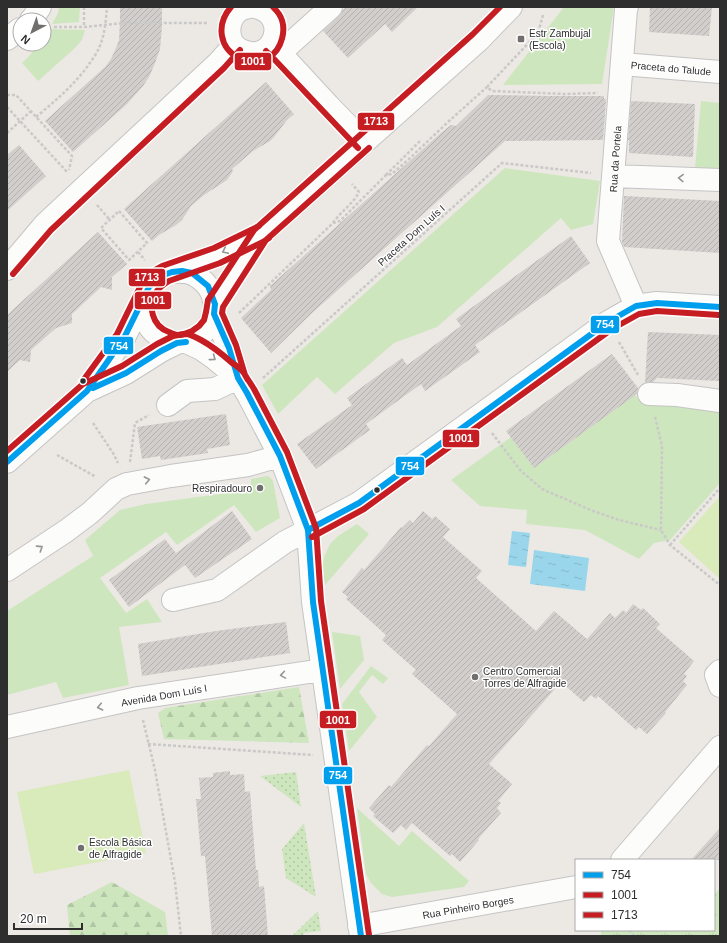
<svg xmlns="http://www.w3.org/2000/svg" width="727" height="943" viewBox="0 0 727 943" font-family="Helvetica,sans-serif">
	<defs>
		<pattern id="forest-firs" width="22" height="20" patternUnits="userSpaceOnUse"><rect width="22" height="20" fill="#cee6be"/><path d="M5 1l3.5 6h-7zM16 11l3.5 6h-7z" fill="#b1c6a4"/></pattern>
		<pattern id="park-tufts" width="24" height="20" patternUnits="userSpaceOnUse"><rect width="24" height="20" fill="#cee6be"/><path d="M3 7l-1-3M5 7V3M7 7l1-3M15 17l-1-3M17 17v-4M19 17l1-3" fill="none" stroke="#b1c6a4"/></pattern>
		<pattern id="garden-dots" width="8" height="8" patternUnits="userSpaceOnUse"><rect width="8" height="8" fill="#cee6be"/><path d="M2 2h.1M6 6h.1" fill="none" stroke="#b1c6a4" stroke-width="1.8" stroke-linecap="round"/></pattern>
		<pattern id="water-ripples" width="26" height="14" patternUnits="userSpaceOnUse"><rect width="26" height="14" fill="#99d6ec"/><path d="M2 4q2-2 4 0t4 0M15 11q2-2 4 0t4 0" fill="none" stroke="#84b8cb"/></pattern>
		<pattern id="building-hatch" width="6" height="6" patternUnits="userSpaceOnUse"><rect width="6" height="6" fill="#d1cecb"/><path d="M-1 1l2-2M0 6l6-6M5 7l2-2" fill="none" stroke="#b4b1af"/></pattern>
	</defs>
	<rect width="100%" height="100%" fill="#ece8e4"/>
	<path fill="#cee6be" d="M59 7H80L79 22 52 24 58 13Z
		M564 7H614L602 84 503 85Z
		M49 29 85 30 82 40 75 48 38 81 22 63 30 55 39 44H44V38Z
		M701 101 720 103V169L695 168Z
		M505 168 600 181 593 224 571 230 561 218 437 327 394 343 335 394 317 377 278 414 262 385Z
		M635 395 643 404H686L720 411V483L670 540 654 543 639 559 585 530 526 524 527 510 480 506 451 480 511 437 534 468Z
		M267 476 270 477 273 481 280 518 256 532 234 505 177 545 166 532 100 578 126 613 147 599 162 622 119 627 129 685 63 698 56 682 7 695V611L93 556 85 540 120 510 146 504 250 490 251 479Z
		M357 524 369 534 325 585 322 572 324 557 330 544 338 536Z
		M332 632 360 636 364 660 340 689Z
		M371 666 388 678 383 684 372 675 359 692 377 717 349 751 342 704Z
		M357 808 399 846 412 831 469 881 464 887 392 897 382 894 371 883 366 874Z"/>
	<path fill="url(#forest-firs)" d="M299 687 309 743 164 739 158 713 165 708Z
		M112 882 165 912 168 936H70L67 905Z"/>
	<path fill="url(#park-tufts)" d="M720 888V936H601V930H678L680 932 683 930H714V895Z"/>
	<path fill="url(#garden-dots)" d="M296 772 301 807 260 776Z
		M304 823 316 897 286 878 282 849Z
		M318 911 321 931 303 933 304 936H292Z"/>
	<path fill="#d9eabb" d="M720 496V579L679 542Z
		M129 770 146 853 34 874 17 792Z"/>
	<path fill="url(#water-ripples)" d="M512 531 530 533 526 567 508 565Z
		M534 550 589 558 585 591 530 584Z"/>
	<path fill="url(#building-hatch)" d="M120 7H162V27L160 49 155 63 149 77 143 86 127 104 73 152 45 121 105 67 111 59 116 48 119 40 120 22Z
		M346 7H418L392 32 385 24 348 58 323 31 339 16 343 10Z
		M650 7H712L709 36 649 32Z
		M266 82 294 114 287 120 274 137 270 141 253 151 232 169 233 171 227 180 204 195 191 206 182 220 176 225 159 235 152 241 124 209Z
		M488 95 548 96H604V99H606L603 140 505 141 311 314 271 353 241 318 271 290 270 286 279 278 442 132 451 125 456 126Z
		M631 101 695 104 693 157 629 153V140H628Z
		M19 145 46 176 7 211V155Z
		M624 196 720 201V253L624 247 622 242Z
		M98 232 127 264 112 277V290L101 287 72 314V323L56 328 31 350 30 362 20 360 7 372V315Z
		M571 236 590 263 475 345 480 352 425 391 421 384 366 424 370 430 316 469 297 444 352 405 347 398 402 358 407 365 461 326 456 319Z
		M648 332 720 335V381L657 378 653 382 645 383Z
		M612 354 638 388 637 394 534 468 506 431Z
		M226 414 230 445 207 449 208 453 161 460 160 456 142 459 137 427Z
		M232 511 252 539 195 578 176 553Z
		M423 511 432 519 435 516 450 529 443 537 482 571 476 578 536 631 554 611 587 639 610 613 615 618 623 610 626 613 633 604 641 610 643 608 660 624 656 628 694 661 684 674 687 676 683 681 687 685 665 712 666 713 647 734 639 727 636 730 598 696 596 699 591 695 584 702 561 682 489 764 512 784 498 801 501 803 497 808 501 813 478 839 479 840 460 862 452 854 450 856 412 823 406 830 401 825 393 833 373 816 375 814 369 808 389 785 391 787 427 745 429 746 457 714 412 674 416 670 382 640 386 635 346 599 348 597 342 592 362 568 364 570 401 527 402 528 410 520 413 523Z
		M165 539 185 565 129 607 109 580Z
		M286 622 290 653 142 676 138 644 216 631Z
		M230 771V775L244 774 245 792 250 791 256 870H258L259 887 264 886 268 936H212L205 856H201L196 799H201L199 778 213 777V773Z
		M720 828V860H691Z"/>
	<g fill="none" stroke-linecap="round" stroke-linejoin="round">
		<g stroke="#c5c4c5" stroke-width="24">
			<path id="minor" d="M250 7C235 8 227 22 230 36 231 43 237 49 243 51 276 64 290 14 255 7
				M627 7 626 9 608 241 636 306
				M31 20 33 18 40 7
				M7 39 20 29
				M271 45 280 53 329 106 364 142
				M280 53 331 7
				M622 64 720 72
				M613 176 720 180
				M7 269 45 224 219 62 234 45
				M145 296C142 309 144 323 154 332 162 339 172 343 182 342 211 340 225 304 205 283 201 279 196 275 190 273 183 271 178 272 172 272
				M215 304 260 235 479 40 511 7
				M214 314 229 348 238 378 247 393 280 456 308 530 313 602 361 936
				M186 342 201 349 214 358 238 378
				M87 391 126 373 161 351 177 343
				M649 394 677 395 720 401
				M168 405 187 391 215 389 238 378
				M7 462 87 391 124 338 149 287 158 277 165 274 217 255 260 235
				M7 570 66 531 90 513 116 489 127 484 171 476 248 465 280 456
				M173 600 217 590 285 542 359 503 608 322 636 306 657 303 720 307
				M720 671 716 675 720 686
				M7 727 138 698 322 670
				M622 860 720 747
				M359 926 576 887"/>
		</g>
		<path stroke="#c9c9c8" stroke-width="2.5" stroke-dasharray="3 2" stroke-linecap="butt" d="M84 7V27
			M543 15 538 33 487 87 492 91 565 94 598 93
			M54 27H84L125 23H207
			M7 95H16L72 156 69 170
			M7 107 68 173
			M36 117C55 101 72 87 87 67 92 60 98 52 101 43 105 32 106 19 107 7
			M7 133 31 111
			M386 175 420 141
			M97 205 110 220
			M119 211 147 243 129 260 101 228Z
			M333 223C341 211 353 204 359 192L352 184
			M138 252 145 260
			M239 313 333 223 340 221 386 175 392 174 409 159 449 121 487 87
			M619 342 638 375
			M263 378 502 163 591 173
			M655 417 662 446 661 530 670 545 720 585
			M93 423 113 453 118 463
			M492 433 520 470 542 489 593 511 619 520 661 530
			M57 455 96 477
			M130 462 135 423 149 415
			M670 545 720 488
			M143 720 155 770 175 882 181 936
			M148 744 313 755
			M629 930 634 936"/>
		<use href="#minor" stroke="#fcfcfb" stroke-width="22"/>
		<g stroke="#fff" stroke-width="9">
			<path id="bus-1" d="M93 388 126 373 161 351 177 343 186 342
				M7 462 87 391 124 338 149 287 158 277 172 272 182 271 192 273 208 286 215 304 214 314 229 348 238 378 247 393 280 456 308 530 313 602 361 936
				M308 530 359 503 608 322 636 306 657 303 720 307"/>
		</g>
		<g stroke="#fff" stroke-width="9">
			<path id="bus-2" d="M231 7C224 15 220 25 222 36 225 56 250 68 268 58 282 50 288 28 279 14 277 11 275 9 273 7
				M266 51 274 59 323 111 358 148
				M13 274 51 230 224 68 240 50
				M248 380C246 377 245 374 243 372 240 368 235 365 231 362 222 354 212 346 201 340 197 338 192 335 187 334 184 334 181 335 178 335 175 335 171 333 169 332 152 326 147 306 157 291 160 287 164 284 169 281L220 263 263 242 269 238
				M312 537 364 509 612 329 639 314 657 311 719 315
				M369 935 321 601 316 528 287 452 254 389 245 375 236 345 222 313 223 307 266 240 369 148"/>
		</g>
		<g stroke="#fff" stroke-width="9">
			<path id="bus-3" d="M82 382 117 334 142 283 153 271 162 266 214 248 259 226
				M7 451 83 384 122 366 157 344 173 336 184 334 192 331 199 326 204 320 206 312 208 300 254 230 473 34 500 7"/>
		</g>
		<use href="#bus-1" stroke="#009fee" stroke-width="6"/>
		<use href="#bus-2" stroke="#c61d23" stroke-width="6"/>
		<use href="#bus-3" stroke="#c61d23" stroke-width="6"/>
	</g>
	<defs><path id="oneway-chevron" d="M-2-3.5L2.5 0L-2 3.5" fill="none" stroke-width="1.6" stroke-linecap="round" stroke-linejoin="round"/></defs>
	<g stroke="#959594">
		<use href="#oneway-chevron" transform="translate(681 178) rotate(-178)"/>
		<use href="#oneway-chevron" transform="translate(225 251) rotate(155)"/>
		<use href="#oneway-chevron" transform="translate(213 358) rotate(37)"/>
		<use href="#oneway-chevron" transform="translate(147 480) rotate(-11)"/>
		<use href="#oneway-chevron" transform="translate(40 548) rotate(-33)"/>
		<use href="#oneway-chevron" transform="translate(283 675) rotate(171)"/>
		<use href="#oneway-chevron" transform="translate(100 707) rotate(168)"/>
	</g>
	<g fill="#706f6e" stroke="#fff" stroke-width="1.5">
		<rect x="517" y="35" width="8" height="8" rx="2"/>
		<circle cx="260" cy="488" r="4"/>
		<circle cx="475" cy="677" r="4"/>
		<circle cx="81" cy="848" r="4"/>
	</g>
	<g fill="#2e2e2e" stroke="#fff" stroke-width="1.5">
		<circle cx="83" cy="381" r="3.5"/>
		<circle cx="377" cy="490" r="3.5"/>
	</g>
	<g text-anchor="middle" stroke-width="3" stroke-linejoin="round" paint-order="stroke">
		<g font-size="10" fill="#2e2e2e" stroke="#fff" text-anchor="start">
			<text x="529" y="37">Estr Zambujal<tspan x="529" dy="12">(Escola)</tspan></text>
			<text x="252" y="492" text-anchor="end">Respiradouro</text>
			<text x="483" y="675">Centro Comercial<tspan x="483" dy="12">Torres de Alfragide</tspan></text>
			<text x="89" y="846">Escola Básica<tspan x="89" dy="12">de Alfragide</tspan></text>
		</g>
		<g font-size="10" fill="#2e2e2e" stroke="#fff">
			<text transform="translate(671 68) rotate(5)" y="4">Praceta do Talude</text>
			<text transform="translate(615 159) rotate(-86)" y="4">Rua da Portela</text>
			<text transform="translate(411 235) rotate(-42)" y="4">Praceta Dom Luís I</text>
			<text transform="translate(164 695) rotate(-10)" y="4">Avenida Dom Luís I</text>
			<text transform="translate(468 907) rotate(-10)" y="4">Rua Pinheiro Borges</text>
		</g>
	</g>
	<g stroke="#fff" stroke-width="1.5">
		<rect x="234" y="52" width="38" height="19" rx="4" fill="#c61d23"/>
		<rect x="357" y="112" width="38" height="19" rx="4" fill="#c61d23"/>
		<rect x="128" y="268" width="38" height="19" rx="4" fill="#c61d23"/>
		<rect x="134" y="291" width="38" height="19" rx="4" fill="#c61d23"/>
		<rect x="590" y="315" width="30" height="19" rx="4" fill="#009fee"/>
		<rect x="103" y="336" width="31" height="19" rx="4" fill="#009fee"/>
		<rect x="442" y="429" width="38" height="19" rx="4" fill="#c61d23"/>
		<rect x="395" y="456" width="30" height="20" rx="4" fill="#009fee"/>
		<rect x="319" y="710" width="38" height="19" rx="4" fill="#c61d23"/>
		<rect x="323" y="766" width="30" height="19" rx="4" fill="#009fee"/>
	</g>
	<g font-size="11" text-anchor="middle" font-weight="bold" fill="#fff">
		<text x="253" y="65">1001</text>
		<text x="376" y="125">1713</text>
		<text x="147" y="281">1713</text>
		<text x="153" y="304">1001</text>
		<text x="605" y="328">754</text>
		<text x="119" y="350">754</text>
		<text x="461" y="442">1001</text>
		<text x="410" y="470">754</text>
		<text x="338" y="724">1001</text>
		<text x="338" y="779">754</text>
	</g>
	<rect width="727" height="943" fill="none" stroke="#2e2e2e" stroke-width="16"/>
	<rect x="575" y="859" width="140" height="72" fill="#ffffff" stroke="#ababab"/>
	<rect x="583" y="872" width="20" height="6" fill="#009fee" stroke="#ababab"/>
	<text x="611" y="879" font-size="12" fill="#2e2e2e">754</text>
	<rect x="583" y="892" width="20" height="6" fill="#c61d23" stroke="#ababab"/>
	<text x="611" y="899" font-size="12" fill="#2e2e2e">1001</text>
	<rect x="583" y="912" width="20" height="6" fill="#c61d23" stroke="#ababab"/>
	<text x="611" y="919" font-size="12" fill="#2e2e2e">1713</text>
	<g transform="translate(32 32) rotate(221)"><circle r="19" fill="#ffffff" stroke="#ababab"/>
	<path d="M0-3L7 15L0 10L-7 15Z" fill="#706f6e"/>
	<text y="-6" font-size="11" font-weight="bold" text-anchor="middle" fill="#2e2e2e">N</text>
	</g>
	<path d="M14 923v6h68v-6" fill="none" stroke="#2e2e2e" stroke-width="2"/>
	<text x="20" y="923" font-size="12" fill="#2e2e2e" stroke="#ffffff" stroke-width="3" paint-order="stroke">20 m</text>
</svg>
